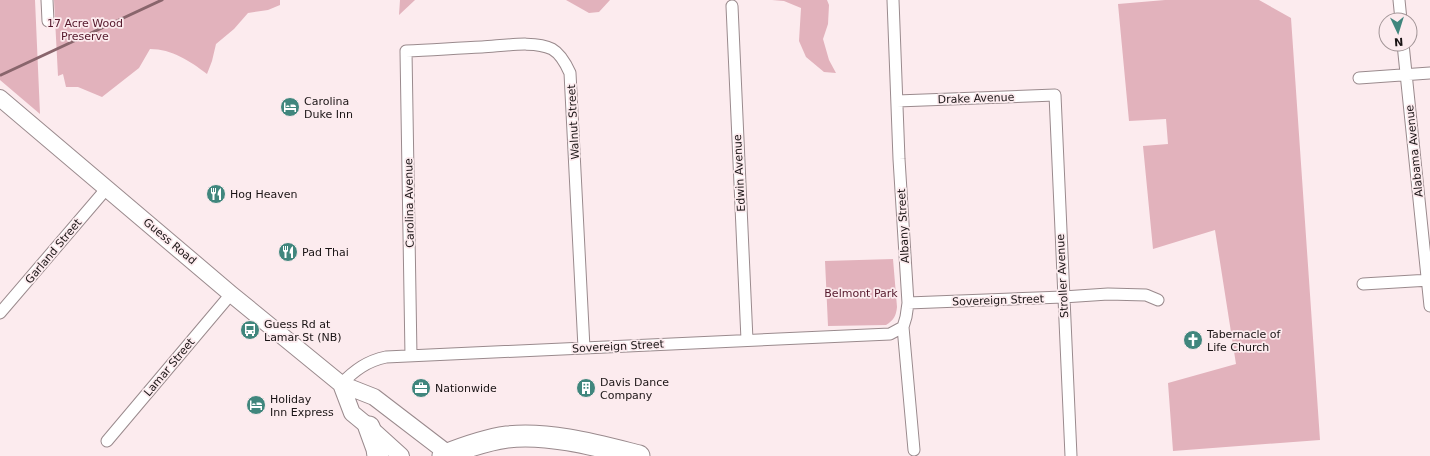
<svg xmlns="http://www.w3.org/2000/svg" width="1430" height="456" viewBox="0 0 1430 456" font-family="'DejaVu Sans',sans-serif">
	<rect width="100%" height="100%" fill="#fcebee"/>
	<path fill="#e2b2bc" d="M0 0H35L40 114 0 80Z
		M54 0H280V5L268 10 248 13 234 29 216 44 212 61 207 74C190 61 172 49 150 49L139 68 102 97 78 87H66L63 74 58 76Z
		M400 0H415L399 15Z
		M566 0H610L599 12 589 13Z
		M772 0H827L829 5 828 24 823 39 829 60 836 73 824 72 806 57 799 41 801 8 784 1Z
		M1165 0H1259L1291 18 1320 440 1173 451 1168 383 1236 364 1215 230 1153 249 1143 146 1168 144 1166 119 1129 121 1118 4Z
		M893 259 897 307C896 316 894 320 886 325L828 326 825 261Z"/>
	<g fill="none" stroke-linecap="round" stroke-linejoin="round">
		<path stroke="#89656c" stroke-width="3" d="M1 75 162 0"/>
		<g stroke="#9a8a8d" stroke-width="13">
			<path id="street" d="M47 0 48 21
				M893 0 899 159 908 303 906 317 903 327 914 450
				M1399 0 1401 20
				M732 6 747 340
				M1403 44 1430 306
				M1359 78 1430 73
				M897 101 1055 95 1071 456
				M1363 284 1430 280
				M908 303 1063 297 1108 294 1146 295 1158 300
				M0 313 107 188
				M411 356 406 51C432 50 457 48 482 47 502 46 535 40 552 49 561 54 566 64 570 73L584 348
				M341 384C355 370 367 361 386 357L890 334 903 327
				M107 441 231 294"/>
		</g>
		<g stroke="#9a8a8d" stroke-width="18">
			<path id="secondary" d="M0 98 231 294 341 384 374 397 451 456
				M341 384 352 413 369 427 401 456"/>
		</g>
		<g stroke="#9a8a8d" stroke-width="23">
			<path id="highway" d="M369 427 377 449 378 456
				M443 456C463 448 485 440 507 437 549 432 599 446 639 456"/>
		</g>
		<use href="#street" stroke="#fff" stroke-width="11"/>
		<use href="#secondary" stroke="#fff" stroke-width="16"/>
		<use href="#highway" stroke="#fff" stroke-width="21"/>
	</g>
	<defs>
		<g id="hotel-disc" transform="scale(1)"><circle r="9.5" fill="#40867d" stroke="#fcebee"/><path d="M-6-4.5h1.5V1H6V5H4.5V3h-9V5H-6ZM-4 0a1.8 1.8 0 1 1 3.6 0ZM.5 0V-2.5h3Q6-2.5 6 0Z" fill="#fff"/></g>
		<g id="restaurant-disc" transform="scale(1)"><circle r="9.5" fill="#40867d" stroke="#fcebee"/><path d="M-5-6h1v4h1v-4h1v4h1v-4h1v5L-1.5 .5V6h-2V.5L-5-1ZM5-6V6H3V1.5H1.5Q1.5-4 5-6Z" fill="#fff"/></g>
		<g id="bus-disc" transform="scale(1)"><circle r="9.5" fill="#40867d" stroke="#fcebee"/><path d="M-5-6H5V4H4V6H2V4H-2V6H-4V4H-5ZM-3.5-4V0h7V-4ZM-3.5 1.2v1.5H-2V1.2ZM2 1.2v1.5H3.5V1.2Z" fill="#fff"/></g>
		<g id="church-disc" transform="scale(1)"><circle r="9.5" fill="#40867d" stroke="#fcebee"/><path d="M-1.2-6h2.4v3.5h3.3v2.4h-3.3V6h-2.4V-.1h-3.3v-2.4h3.3Z" fill="#fff"/></g>
		<g id="office-disc" transform="scale(1)"><circle r="9.5" fill="#40867d" stroke="#fcebee"/><path d="M-6-3h4V-5.5h4V-3h4V5H-6ZM-1-4.5V-3h2v-1.5ZM-6 0V1H6V0Z" fill="#fff"/></g>
		<g id="building-disc" transform="scale(1)"><circle r="9.5" fill="#40867d" stroke="#fcebee"/><path d="M-4-6H4V6H1V3H-1V6H-4ZM-2.5-4.3h1.7v1.8h-1.7ZM.8-4.3h1.7v1.8H.8ZM-2.5-1h1.7V.8h-1.7ZM.8-1h1.7V.8H.8Z" fill="#fff"/></g>
	</defs>
	<g fill-rule="evenodd">
		<use href="#hotel-disc" x="290" y="107"/>
		<use href="#restaurant-disc" x="216" y="194"/>
		<use href="#restaurant-disc" x="288" y="252"/>
		<use href="#bus-disc" x="250" y="330"/>
		<use href="#church-disc" x="1193" y="340"/>
		<use href="#office-disc" x="421" y="388"/>
		<use href="#building-disc" x="586" y="388"/>
		<use href="#hotel-disc" x="256" y="405"/>
	</g>
	<g text-anchor="middle" stroke-width="3.5" stroke-linejoin="round" paint-order="stroke">
		<g font-size="11" fill="#54182b" stroke="#fcebee">
			<text x="85" y="27">17 Acre Wood<tspan x="85" dy="13">Preserve</tspan></text>
			<text x="861" y="297">Belmont Park</text>
		</g>
		<g font-size="11" fill="#1a1415" stroke="#fcebee">
			<text transform="translate(976 98) rotate(-2)" y="4">Drake Avenue</text>
			<text transform="translate(573 122) rotate(-93)" y="4">Walnut Street</text>
			<text transform="translate(1414 151) rotate(-96)" y="4">Alabama Avenue</text>
			<text transform="translate(739 173) rotate(-93)" y="4">Edwin Avenue</text>
			<text transform="translate(409 203) rotate(-91)" y="4">Carolina Avenue</text>
			<text transform="translate(903 226) rotate(-93)" y="4">Albany Street</text>
			<text transform="translate(170 241) rotate(40)" y="4">Guess Road</text>
			<text transform="translate(53 251) rotate(-50)" y="4">Garland Street</text>
			<text transform="translate(1062 276) rotate(-93)" y="4">Stroller Avenue</text>
			<text transform="translate(998 300) rotate(-2)" y="4">Sovereign Street</text>
			<text transform="translate(618 346) rotate(-3)" y="4">Sovereign Street</text>
			<text transform="translate(169 367) rotate(-50)" y="4">Lamar Street</text>
		</g>
		<g font-size="11" fill="#1a1415" stroke="#fcebee" text-anchor="start">
			<text x="304" y="105">Carolina<tspan x="304" dy="13">Duke Inn</tspan></text>
			<text x="230" y="198">Hog Heaven</text>
			<text x="302" y="256">Pad Thai</text>
			<text x="264" y="328">Guess Rd at<tspan x="264" dy="13">Lamar St (NB)</tspan></text>
			<text x="1207" y="338">Tabernacle of<tspan x="1207" dy="13">Life Church</tspan></text>
			<text x="600" y="386">Davis Dance<tspan x="600" dy="13">Company</tspan></text>
			<text x="435" y="392">Nationwide</text>
			<text x="270" y="403">Holiday<tspan x="270" dy="13">Inn Express</tspan></text>
		</g>
	</g>
	<g transform="translate(1398 32) rotate(176)"><circle r="19" fill="#fcebee" stroke="#a29597"/>
	<path d="M0-3L7 15L0 10L-7 15Z" fill="#40867d"/>
	<text y="-6" font-size="11" font-weight="bold" text-anchor="middle" fill="#1a1415">N</text>
	</g>
</svg>
